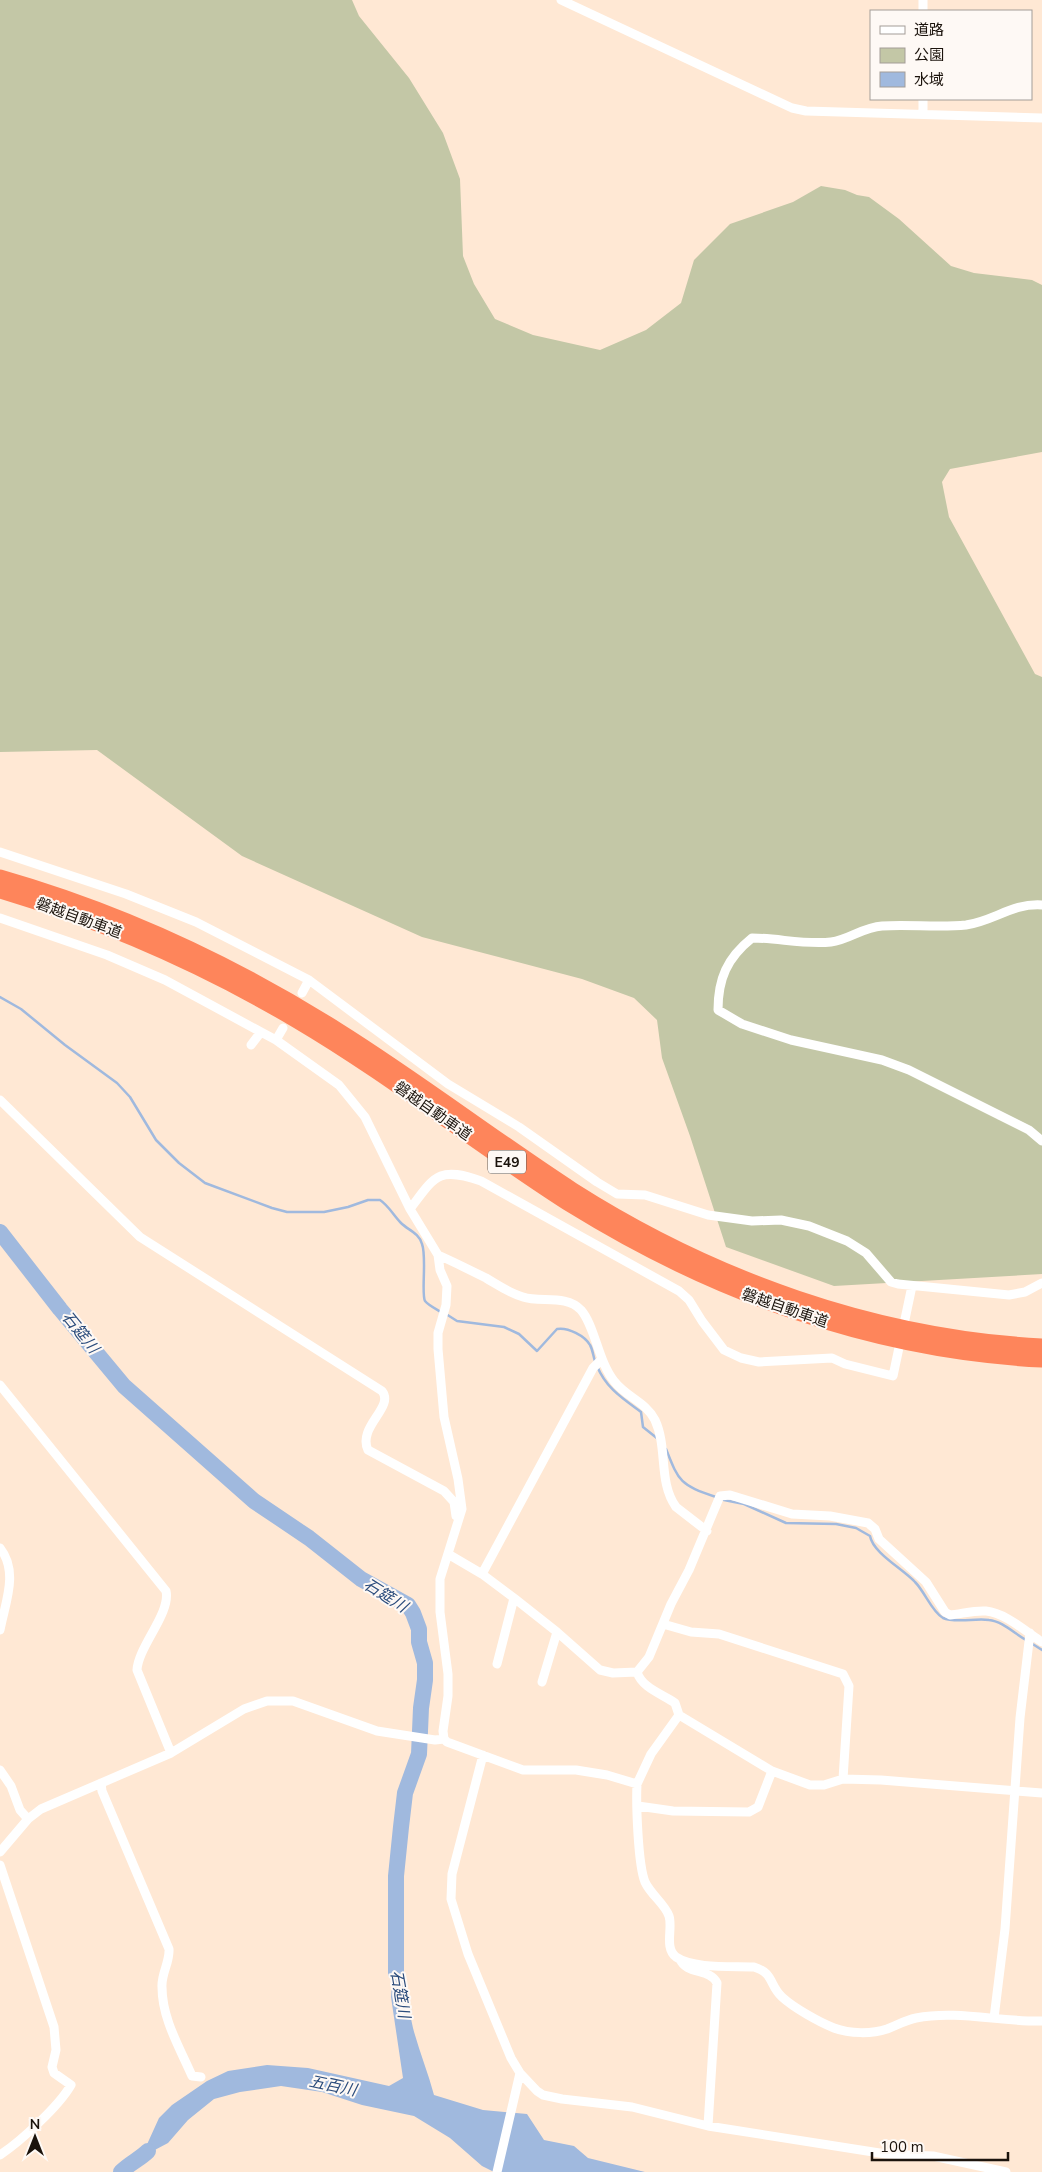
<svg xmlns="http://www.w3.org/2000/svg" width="1042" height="2172" viewBox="0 0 1042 2172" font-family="'Nunito Sans','Noto Sans JP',sans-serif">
	<rect width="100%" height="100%" fill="#ffe8d4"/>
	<path fill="#c3c7a6" d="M0 0H352L359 16 409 78 443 133 460 179 463 256 474 284 495 319 533 335 600 350 646 330 681 303 694 260 730 224 793 202 821 186 845 190 857 195 869 197 899 219 951 266 974 273 1032 280 1042 285V452L950 469 942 482 949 517 1035 674 1042 677V1274L834 1286 726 1247 690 1136 662 1058 657 1020 634 998 582 979 422 937 242 856 97 750 0 752Z"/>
	<path fill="#a0b9de" d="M395 1948C402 1975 407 2001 413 2028 419 2051 428 2072 434 2095L483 2110 527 2114 544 2140 574 2146 588 2158 645 2172H494L482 2166 450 2138 414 2116 362 2105 322 2092 281 2086 240 2092 214 2099 188 2120 168 2143 151 2152 145 2159 132 2163 144 2151 159 2118 172 2105 207 2081 228 2071 267 2065 308 2068 389 2086 403 2078 391 1997Z"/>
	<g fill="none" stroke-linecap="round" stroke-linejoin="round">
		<path stroke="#a0b9de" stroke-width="2.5" d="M0 997 21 1009 65 1045 117 1083 130 1097 156 1140 179 1163 205 1183 272 1208 287 1212H324L348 1207 368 1200H380C389 1206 393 1215 401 1223 408 1230 419 1233 422 1244 427 1257 421 1294 425 1301 428 1305 436 1309 441 1312
			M446 1314 457 1321 504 1327 519 1334 537 1351 557 1329C568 1327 585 1336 590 1345 593 1350 593 1356 595 1361
			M597 1366C606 1388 622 1398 641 1412L643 1427 658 1439
			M666 1449C679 1482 680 1485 716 1497
			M724 1500 744 1504 786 1523 836 1524 856 1528 870 1536C873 1553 903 1569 915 1582 925 1592 932 1612 943 1618 954 1623 977 1618 989 1620 1002 1621 1015 1634 1026 1640
			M1031 1643 1042 1650"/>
		<path stroke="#a0b9de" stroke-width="16" d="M0 1232 60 1309 124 1386 254 1501 309 1538 361 1579 408 1605 413 1613 419 1629V1642L425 1663V1680L421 1708 419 1754 405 1793 401 1827 396 1876V1973
			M121 2172C130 2163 140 2159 148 2151"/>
		<path stroke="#fff" stroke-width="9" d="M561 0 792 108 806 111C885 114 963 115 1042 118
			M923 0V11
			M923 99V113
			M0 852 126 894 196 922 309 980 448 1084 519 1127 597 1182 617 1194 645 1195 708 1215 752 1221 781 1220 809 1226 847 1241 866 1253 891 1282 898 1284 1009 1295 1025 1292 1042 1283
			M1042 905C1012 903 994 921 966 925 938 928 909 924 882 926 863 927 849 940 831 942 805 945 778 938 752 938 727 958 718 979 718 1010L742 1024 791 1040 882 1060 909 1070 1029 1130 1042 1141
			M0 918 107 955 165 980 261 1032 251 1045
			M302 993 309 980
			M261 1032 276 1040 339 1085 365 1117 410 1209 438 1255 440 1270 447 1286 446 1305 438 1333V1349L444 1417 458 1479 462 1509 440 1579V1612L448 1674V1696L443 1731 444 1739 447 1742 523 1770H576L607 1775 637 1784 651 1754 679 1715 675 1703C662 1694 642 1688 637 1672L613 1673 600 1670 557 1632 514 1598 482 1574 448 1554
			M276 1040 283 1028
			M0 1100 140 1237 382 1391C395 1407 357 1427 368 1450L444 1491 454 1502 456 1516
			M410 1209C435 1176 438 1166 481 1181L679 1291 689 1300 702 1321 724 1350 741 1358 759 1362 832 1358 845 1364 893 1376 912 1286
			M438 1255C454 1262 470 1270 486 1278 498 1285 509 1293 523 1297 540 1303 566 1294 581 1310 595 1326 598 1361 614 1381 626 1397 646 1402 655 1420 668 1448 658 1482 676 1507L707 1531
			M0 1385 166 1591C171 1613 138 1647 137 1670L171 1753
			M0 1548C19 1572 5 1603 0 1630
			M482 1574 593 1368 601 1360
			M663 1624 691 1632 719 1634 843 1674 849 1686 843 1779
			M497 1664 514 1598
			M637 1672 649 1657 671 1604 689 1570 720 1496 730 1495 792 1514 830 1516 868 1523 875 1529 879 1539 926 1582 945 1612 950 1615C961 1614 975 1610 986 1611 1006 1613 1026 1632 1042 1642
			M542 1682 557 1632
			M679 1715 772 1771 810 1785H824L843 1779 881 1780 1042 1793
			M483 1755 452 1874 451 1899 468 1954 511 2058 520 2073 537 2091 543 2095 562 2099 632 2107 708 2126 886 2154 933 2156 1006 2172
			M0 1770 11 1786 20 1810 28 1819
			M101 1783 102 1791 169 1949C170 1962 161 1974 162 1987 162 2019 180 2048 192 2076L201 2077
			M637 1784C636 1804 638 1865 645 1882 651 1895 665 1904 669 1916 673 1928 664 1948 676 1957 693 1969 733 1966 754 1967 774 1973 769 1985 782 1997 794 2008 819 2022 834 2028 850 2034 872 2034 887 2029 897 2025 906 2020 916 2018 957 2010 1000 2022 1042 2021
			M638 1806 673 1811 749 1812 758 1807 772 1771
			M0 1852 28 1819 41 1809 171 1753 244 1709 267 1701H293L377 1731 435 1740 444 1739
			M0 1865 54 2027 56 2050 52 2067 54 2073 71 2085C59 2106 21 2141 0 2155
			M680 1959C686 1975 710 1968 717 1983L708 2126
			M994 2018 1005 1929 1020 1718 1030 1633
			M497 2172 520 2073"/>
		<path stroke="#fe855b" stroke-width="15" d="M0 877C119 911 233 964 338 1030 418 1080 493 1138 573 1190 713 1279 875 1337 1042 1346
			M0 891C104 922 204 966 297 1021 392 1077 479 1147 572 1206 714 1294 875 1352 1042 1360"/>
	</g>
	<g text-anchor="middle" stroke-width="4" stroke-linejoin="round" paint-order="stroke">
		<rect fill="#fef9f5" stroke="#5f5852" stroke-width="1" x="488" y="1150.5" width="38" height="23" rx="4"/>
		<g font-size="14" font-weight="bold" fill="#1b130c">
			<text x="507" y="1167">E49</text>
		</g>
		<g font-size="15" fill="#1b130c" stroke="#fef9f5">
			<text transform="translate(79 918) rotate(20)" y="5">磐越自動車道</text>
			<text transform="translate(433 1111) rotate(35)" y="5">磐越自動車道</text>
			<text transform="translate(785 1308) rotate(19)" y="5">磐越自動車道</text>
		</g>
		<g font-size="16" font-style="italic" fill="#2b4c7c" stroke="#fef9f5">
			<text transform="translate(81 1332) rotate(51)" y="6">石筵川</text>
			<text transform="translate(386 1595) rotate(32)" y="6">石筵川</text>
			<text transform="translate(401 1994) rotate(80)" y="6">石筵川</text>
			<text transform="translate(333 2085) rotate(12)" y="6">五百川</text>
		</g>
	</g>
	<rect x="870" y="10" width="162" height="90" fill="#fef9f5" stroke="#a39d98"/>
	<rect x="880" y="26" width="25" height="8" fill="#ffffff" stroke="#a39d98"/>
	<text x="914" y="35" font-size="15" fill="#1b130c">道路</text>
	<rect x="880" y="48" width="25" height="15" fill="#c3c7a6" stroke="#a39d98"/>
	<text x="914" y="60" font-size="15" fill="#1b130c">公園</text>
	<rect x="880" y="72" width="25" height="15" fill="#a0b9de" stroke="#a39d98"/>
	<text x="914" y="85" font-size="15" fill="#1b130c">水域</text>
	<g transform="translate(35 2137)" stroke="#fef9f5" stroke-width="4" paint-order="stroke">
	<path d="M0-4L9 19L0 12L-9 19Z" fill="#1b130c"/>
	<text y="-8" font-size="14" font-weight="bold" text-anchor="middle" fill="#1b130c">N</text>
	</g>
	<path d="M872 2152v8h136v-8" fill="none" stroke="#1b130c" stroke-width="2.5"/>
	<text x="880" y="2152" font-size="15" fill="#1b130c" stroke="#fef9f5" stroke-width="4" paint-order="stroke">100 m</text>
</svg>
